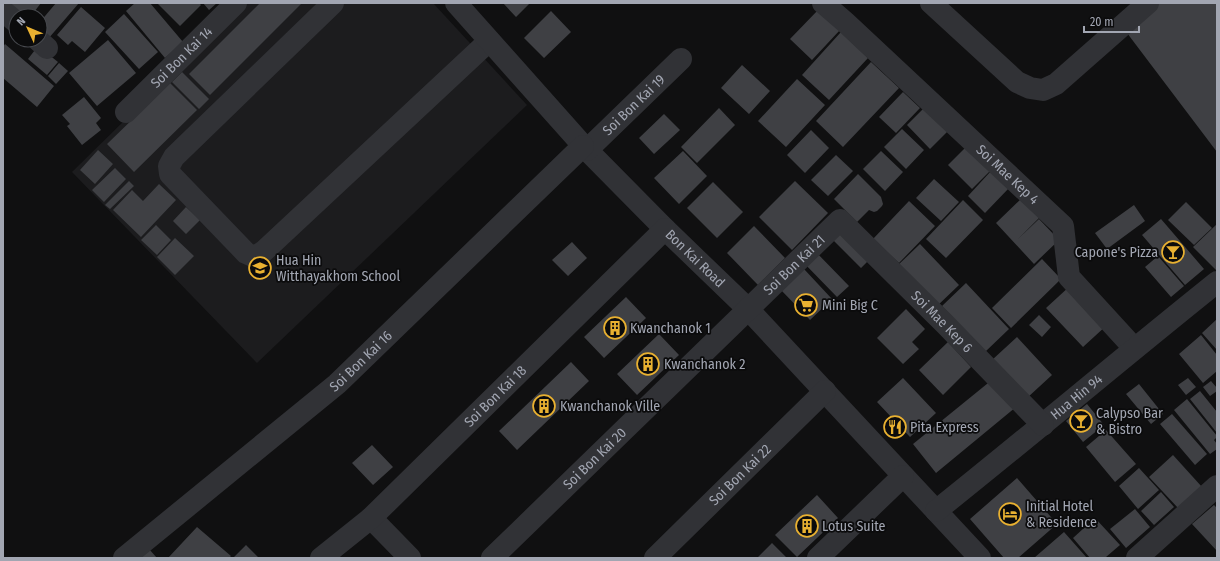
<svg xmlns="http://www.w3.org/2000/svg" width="1220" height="561" viewBox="0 0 1220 561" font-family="'Fira Sans Condensed',sans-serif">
	<rect width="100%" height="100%" fill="#101011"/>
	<path fill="#1c1c1e" d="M244 3H433L527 105 257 363 72 172Z"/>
	<path fill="#3f4044" d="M10 3H41L31 16H25L9 4Z
		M56 3H79L48 39 40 31V22Z
		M135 3H150L183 42 165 58 126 11Z
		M157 3H199L201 5 180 26Z
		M203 3H217L209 10Z
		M260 3H302L210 95 189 74Z
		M503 3H530L516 17Z
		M1158 3H1217V152L1124 29Z
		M81 7 105 28 85 52 72 41 68 45 57 35Z
		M819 9 840 30 812 60 790 39Z
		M551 11 571 32 544 58 524 38Z
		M124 14 158 52 139 69 105 32Z
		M841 32 868 58 829 100 802 75Z
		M108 40 136 73 97 106 69 73Z
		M5 44 54 86 37 107 3 78V47Z
		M38 46 58 62 47 75 28 59Z
		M871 62 899 88 843 147 816 121Z
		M59 63 68 71 56 84 48 76Z
		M742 65 770 91 749 114 721 88Z
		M182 72 209 99 199 109 172 82Z
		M797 79 825 105 786 147 758 121Z
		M170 83 197 110 134 172 107 144Z
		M903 92 920 108 896 133 879 117Z
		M84 97 101 118 96 123 101 130 82 145 67 126 70 124 62 115Z
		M925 107 948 131 930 149 907 125Z
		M719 108 735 125 697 163 681 147Z
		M664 114 680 130 654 154 639 138Z
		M902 129 924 150 906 169 884 147Z
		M811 130 829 148 805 173 787 155Z
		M966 147 990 171 972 189 948 165Z
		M98 150 113 164 95 184 80 170Z
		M683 151 707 176 679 204 654 178Z
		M881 151 903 172 885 191 863 169Z
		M836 155 853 171 828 196 811 180Z
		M115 168 126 179 104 202 92 190Z
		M991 171 1009 188 985 213 968 196Z
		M858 174 881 197 883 204 882 206 877 211 874 212 869 210 857 222 834 199Z
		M934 179 959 202 941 221 916 198Z
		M129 181 134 186 110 209 105 205Z
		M795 181 828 213 792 250 759 217Z
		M713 182 743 212 717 238 687 208Z
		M159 184 176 200 141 237 113 210 132 190 143 201Z
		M1022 198 1041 216 1018 239 1039 219 1059 240 1034 264 996 223Z
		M963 200 983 220 946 258 926 239Z
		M909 201 935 226 899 263 873 239Z
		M1186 202 1212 228 1194 245 1168 220Z
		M1134 205 1145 221 1107 249 1095 233Z
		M186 207 200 220 186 234 173 221Z
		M1161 219 1204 269 1185 285 1142 235Z
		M1217 224V269L1216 270 1193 247Z
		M156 225 171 240 157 255 141 240Z
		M754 226 785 258 758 285 727 253Z
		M841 229 871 258 861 268 832 239Z
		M175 238 194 256 175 275 157 257Z
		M572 242 587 258 568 276 552 260Z
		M920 244 959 285 935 308 896 267Z
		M813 249 849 286 837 297 801 260Z
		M1158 256 1184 286 1171 297 1145 267Z
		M1042 259 1061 279 1011 328 992 308Z
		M804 269 832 299 810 320 781 290Z
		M966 283 1009 329 985 352 942 306Z
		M1070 286 1107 325 1083 347 1046 308Z
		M626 297 646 318 604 358 584 337Z
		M906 309 925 329 912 342 919 349 903 364 877 338Z
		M1039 315 1051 327 1042 337 1029 325Z
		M1217 319V350L1202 333Z
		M659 334 679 355 637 395 617 374Z
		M1201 335 1217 355V371L1203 383 1179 354Z
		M1017 337 1052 375 1027 398 992 360Z
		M948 342 971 367 943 395 919 370Z
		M571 362 589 381 517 450 499 431Z
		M903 378 936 413 910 437 877 402Z
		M1188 378 1196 387 1186 395 1178 385Z
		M993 379 1016 407 936 473 913 444Z
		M1211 381 1217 388V391L1210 396 1203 387Z
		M1139 384 1163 414 1151 424 1126 394Z
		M1200 391 1217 412V433L1190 399Z
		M1187 399 1217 436V437L1214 440 1217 444V449L1210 454 1174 410Z
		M1087 404 1104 425 1083 442 1066 421Z
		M1172 414 1207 454 1195 465 1160 424Z
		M1106 430 1136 464 1115 482 1086 447Z
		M372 445 393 467 373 485 352 463Z
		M1173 455 1202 487 1178 508 1149 477Z
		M1139 468 1159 490 1138 509 1119 486Z
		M1017 478 1057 524 1018 558H1004L970 519Z
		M1161 492 1174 507 1154 525 1141 511Z
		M817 495 838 518 797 557 775 535Z
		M1214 505 1217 508V551L1192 524Z
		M1135 509 1150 527 1126 548 1110 529Z
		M1095 518 1120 545 1106 557 1107 558H1090L1073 538Z
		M197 527 231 556 229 558H168Z
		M1064 532 1087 558H1034Z
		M772 543 787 558H757Z
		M246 545 259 558H233Z
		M149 549 157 558H138Z"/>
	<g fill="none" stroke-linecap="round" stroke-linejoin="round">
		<g stroke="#313236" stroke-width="22">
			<path d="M333 3 174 157 169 166 170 174 246 253 255 257 264 251 489 41"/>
			<path id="s1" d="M456 3 587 150 665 229 748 309 980 558"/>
			<path id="s2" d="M823 3 845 22 1063 226 1069 277 1134 348"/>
			<path d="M931 3 1017 82 1030 88 1043 90 1056 84 1148 3"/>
			<path d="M3 11 16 22"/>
			<path d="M38 40 47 48"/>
			<path id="s3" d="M126 112 236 3"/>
			<path id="s4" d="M587 150 681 59"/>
			<path id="s5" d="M936 511C1030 436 1122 358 1217 282"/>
			<path d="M371 518 410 558"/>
			<path id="s6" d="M124 558 337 384 583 146"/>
			<path id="s7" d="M321 558 371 518 665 229"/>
			<path id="s8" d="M492 558 840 220 945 324 1043 425"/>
			<path id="s9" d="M655 558 825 391"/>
			<path d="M818 558 903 476"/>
			<path d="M1137 558 1217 486"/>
		</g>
	</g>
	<defs>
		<g id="bar-ring" transform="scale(1.15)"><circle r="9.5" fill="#0b0b0c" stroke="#e9b131" stroke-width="1.5"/><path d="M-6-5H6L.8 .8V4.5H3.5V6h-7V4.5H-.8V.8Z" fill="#e9b131"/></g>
		<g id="school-ring" transform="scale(1.15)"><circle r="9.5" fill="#0b0b0c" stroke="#e9b131" stroke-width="1.5"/><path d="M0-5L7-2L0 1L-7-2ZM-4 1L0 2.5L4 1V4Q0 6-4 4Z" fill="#e9b131"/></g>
		<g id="supermarket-ring" transform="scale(1.15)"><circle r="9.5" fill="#0b0b0c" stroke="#e9b131" stroke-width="1.5"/><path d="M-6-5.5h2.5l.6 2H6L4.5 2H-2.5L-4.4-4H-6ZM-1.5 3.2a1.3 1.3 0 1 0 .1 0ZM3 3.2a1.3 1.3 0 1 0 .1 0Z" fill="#e9b131"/></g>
		<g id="building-ring" transform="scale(1.15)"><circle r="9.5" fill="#0b0b0c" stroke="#e9b131" stroke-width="1.5"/><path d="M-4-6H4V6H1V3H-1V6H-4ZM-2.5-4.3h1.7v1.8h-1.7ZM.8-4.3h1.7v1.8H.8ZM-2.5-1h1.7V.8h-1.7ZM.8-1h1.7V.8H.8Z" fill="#e9b131"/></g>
		<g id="restaurant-ring" transform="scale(1.15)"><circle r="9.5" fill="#0b0b0c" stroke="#e9b131" stroke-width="1.5"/><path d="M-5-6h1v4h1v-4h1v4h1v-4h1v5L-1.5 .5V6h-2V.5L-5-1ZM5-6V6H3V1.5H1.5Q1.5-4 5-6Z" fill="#e9b131"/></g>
		<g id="hotel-ring" transform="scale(1.15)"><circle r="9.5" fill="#0b0b0c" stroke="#e9b131" stroke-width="1.5"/><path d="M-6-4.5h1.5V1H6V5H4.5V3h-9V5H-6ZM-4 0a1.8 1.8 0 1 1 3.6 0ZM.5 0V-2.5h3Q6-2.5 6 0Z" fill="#e9b131"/></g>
	</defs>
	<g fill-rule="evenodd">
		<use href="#bar-ring" x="1173" y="252"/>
		<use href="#school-ring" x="260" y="268"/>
		<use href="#supermarket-ring" x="806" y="305"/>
		<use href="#building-ring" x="615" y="328"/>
		<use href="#building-ring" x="648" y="364"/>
		<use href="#building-ring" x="544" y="406"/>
		<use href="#bar-ring" x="1081" y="421"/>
		<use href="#restaurant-ring" x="895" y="427"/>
		<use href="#hotel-ring" x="1010" y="514"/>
		<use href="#building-ring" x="807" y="526"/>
	</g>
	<g text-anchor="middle" stroke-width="3.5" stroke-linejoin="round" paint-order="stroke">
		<g font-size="14" fill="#a2a6b2" stroke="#0b0b0c">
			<text dy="5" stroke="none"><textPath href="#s3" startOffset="78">Soi Bon Kai 14</textPath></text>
			<text dy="5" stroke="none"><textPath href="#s4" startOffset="65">Soi Bon Kai 19</textPath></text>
			<text dy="5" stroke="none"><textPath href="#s2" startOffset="252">Soi Mae Kep 4</textPath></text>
			<text dy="5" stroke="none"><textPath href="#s1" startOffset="350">Bon Kai Road</textPath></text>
			<text dy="5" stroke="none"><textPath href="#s8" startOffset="421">Soi Bon Kai 21</textPath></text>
			<text dy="5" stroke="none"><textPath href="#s8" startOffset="629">Soi Mae Kep 6</textPath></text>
			<text dy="5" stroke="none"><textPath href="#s6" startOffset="308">Soi Bon Kai 16</textPath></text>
			<text dy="5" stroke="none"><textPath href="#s7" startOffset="238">Soi Bon Kai 18</textPath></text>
			<text dy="5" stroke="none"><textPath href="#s5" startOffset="181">Hua Hin 94</textPath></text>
			<text dy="5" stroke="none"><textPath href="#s8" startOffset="143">Soi Bon Kai 20</textPath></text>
			<text dy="5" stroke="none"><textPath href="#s9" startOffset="119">Soi Bon Kai 22</textPath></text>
		</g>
		<g font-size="14" fill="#a2a6b2" stroke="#0b0b0c" text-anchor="start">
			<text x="1158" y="257" text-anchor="end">Capone's Pizza</text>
			<text x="276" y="265">Hua Hin<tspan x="276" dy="16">Witthayakhom School</tspan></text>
			<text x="822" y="310">Mini Big C</text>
			<text x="630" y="333">Kwanchanok 1</text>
			<text x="664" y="369">Kwanchanok 2</text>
			<text x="560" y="411">Kwanchanok Ville</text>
			<text x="1096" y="418">Calypso Bar<tspan x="1096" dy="16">&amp; Bistro</tspan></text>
			<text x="910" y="432">Pita Express</text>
			<text x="1026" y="511">Initial Hotel<tspan x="1026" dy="16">&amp; Residence</tspan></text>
			<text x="822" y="531">Lotus Suite</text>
		</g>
	</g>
	<rect width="1220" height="561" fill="none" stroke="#a2a6b2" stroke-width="8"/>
	<g transform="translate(28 28) rotate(314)"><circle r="19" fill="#0b0b0c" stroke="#47494e"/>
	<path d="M0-3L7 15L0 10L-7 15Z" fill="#e9b131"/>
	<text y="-6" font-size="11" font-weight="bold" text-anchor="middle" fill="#a2a6b2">N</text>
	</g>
	<path d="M1084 26v6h55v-6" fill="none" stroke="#a2a6b2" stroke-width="2"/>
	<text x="1090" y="26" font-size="12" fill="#a2a6b2" stroke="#0b0b0c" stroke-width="3" paint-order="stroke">20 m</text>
</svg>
